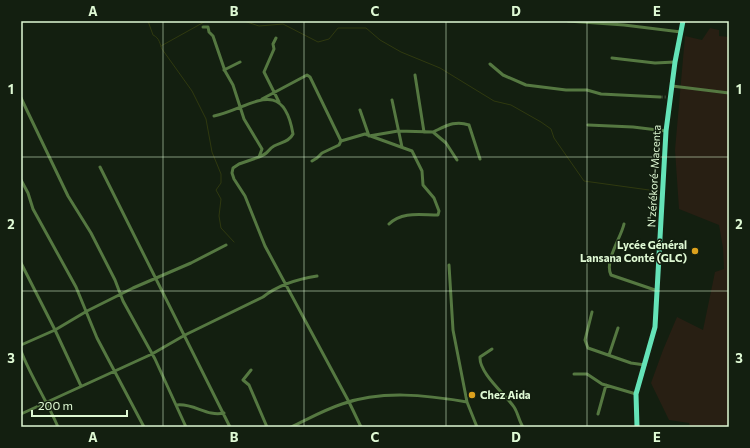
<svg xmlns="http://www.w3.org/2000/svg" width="750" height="448" viewBox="0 0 750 448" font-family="Commissioner,sans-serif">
	<rect width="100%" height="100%" fill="#131f10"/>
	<path fill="#281f13" d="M710 28 719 30V36L729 37V427H690L689 423 669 420 651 383 663 350 677 317 703 330 715 272 724 269 723 248 719 225 679 209 675 150 685 36 702 40Z"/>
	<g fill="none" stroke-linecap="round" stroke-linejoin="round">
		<path stroke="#2f390f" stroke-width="1" d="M148 21 153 35C160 38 160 45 162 49L192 91 206 119 212 152 221 174V183L216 190 221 199 219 216 221 228 234 242
			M244 21 259 26 283 24 318 42 329 39 338 28H366L380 40 401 52 440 68 494 101 511 105 541 122 551 129 554 138 584 181 649 190
			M161 46 206 21"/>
		<path stroke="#32402d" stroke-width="3" stroke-dasharray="3 1.5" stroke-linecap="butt" d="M660 97H666"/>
		<path stroke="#557841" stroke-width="3" d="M568 21 624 25 681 32
			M203 27H208L209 32 213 36 225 71 233 85 244 119 262 149 259 157 239 164 233 168 232 173 234 179 245 196 265 246 349 402 361 427
			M276 38 273 44 274 49 264 72 279 102
			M612 58 655 63 675 62
			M490 64 503 75 526 85 566 90H587L601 94 660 97
			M224 70 240 62
			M415 75 424 132
			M672 86 729 93
			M21 98 68 196 91 233 115 280 123 301 155 359 186 427
			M262 99 307 75 310 77 341 141
			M392 100 402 147
			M360 110 369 136 398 131 433 132 446 143 457 160
			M214 116C249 109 283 74 293 134 289 142 281 142 274 146 267 150 270 153 259 157
			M588 125 633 127 666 131
			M433 132C446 126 455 120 469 125L480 159
			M312 161 317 158 322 153 339 145 341 141 365 134 412 151 422 171 423 185 434 198 439 211 438 215C421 215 402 211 389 224
			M100 167 230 427
			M21 180 28 193 33 209 76 287 97 338 144 427
			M624 224C621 238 604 261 611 275L658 291
			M21 263 55 330 81 386
			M449 265 453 330 467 402 477 427
			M592 312 585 340 588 348 631 363 645 365
			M21 345 55 330 87 311 133 288 191 263 226 245
			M492 349 480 357C479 373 505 394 514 407 518 413 519 421 523 427
			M21 351C31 377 47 401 58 427
			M609 355 618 328
			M251 370 243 380 249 385 267 427
			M574 374H587L602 384 636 394
			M177 405C194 403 207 417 224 413
			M21 414 152 354 185 335 263 297C278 285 298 279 317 276
			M598 414 606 385
			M291 427C308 419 324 410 342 404 382 390 426 395 467 402"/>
		<path stroke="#64e3b8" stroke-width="5" d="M637 427 636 394 655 327 666 131 675 62 683 21"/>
	</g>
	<path fill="none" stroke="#dff9d4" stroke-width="1" stroke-opacity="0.55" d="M163 21V427M304 21V427M446 21V427M587 21V427M21 157H729M21 291H729"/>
	<g fill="#dca11d" stroke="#131f10" stroke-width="1.5">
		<circle cx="695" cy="251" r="4"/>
		<circle cx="472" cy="395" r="4"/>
	</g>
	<g text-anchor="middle" stroke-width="3" stroke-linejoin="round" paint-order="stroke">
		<g font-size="11" fill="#dff9d4" stroke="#131f10">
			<text transform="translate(654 176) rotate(-87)" y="4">N'zérékoré-Macenta</text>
		</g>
		<g font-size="11" font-weight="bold" fill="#dff9d4" stroke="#131f10" text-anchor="end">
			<text x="687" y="249">Lycée Général<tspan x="687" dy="13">Lansana Conté (GLC)</tspan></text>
			<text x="480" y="399" text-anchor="start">Chez Aida</text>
		</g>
	</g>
	<rect width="750" height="448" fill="none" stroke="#131f10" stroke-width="44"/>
	<path d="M32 410v6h95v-6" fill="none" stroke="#dff9d4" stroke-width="2"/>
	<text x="38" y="410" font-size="12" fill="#dff9d4" stroke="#131f10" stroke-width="3" paint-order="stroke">200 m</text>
	<rect x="22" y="22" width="706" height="404" fill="none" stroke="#dff9d4" stroke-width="1.5"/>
	<g font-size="13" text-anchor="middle" font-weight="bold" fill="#dff9d4">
		<text x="93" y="16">A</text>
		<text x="234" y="16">B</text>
		<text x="375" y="16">C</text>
		<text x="516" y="16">D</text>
		<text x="657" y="16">E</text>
		<text x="11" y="94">1</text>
		<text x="739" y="94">1</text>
		<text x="11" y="229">2</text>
		<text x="739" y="229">2</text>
		<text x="11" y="363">3</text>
		<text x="739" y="363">3</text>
		<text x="93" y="442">A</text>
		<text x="234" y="442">B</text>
		<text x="375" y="442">C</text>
		<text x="516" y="442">D</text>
		<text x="657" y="442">E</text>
	</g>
</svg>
